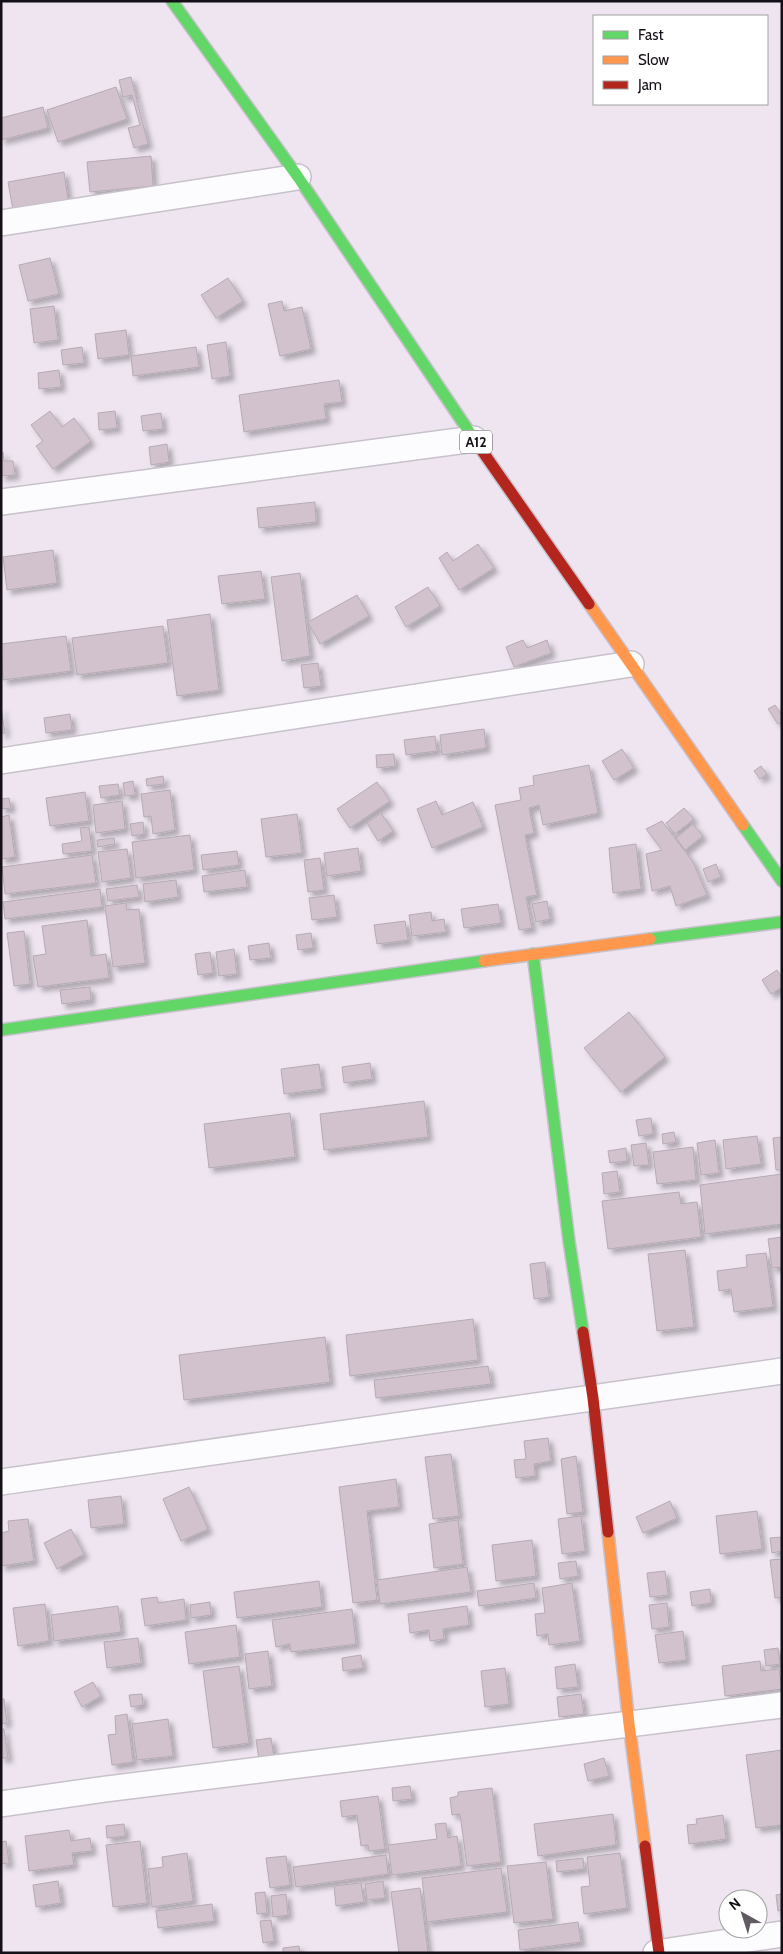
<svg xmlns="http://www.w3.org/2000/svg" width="783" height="1954" viewBox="0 0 783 1954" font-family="Cabin,sans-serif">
	<defs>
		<filter id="shadow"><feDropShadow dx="4.5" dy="4.5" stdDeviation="2.5" flood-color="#0004"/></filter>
	</defs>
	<rect width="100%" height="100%" fill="#eee5f1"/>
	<path fill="#d2c2ce" stroke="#b5abb3" filter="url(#shadow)" d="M131 77 148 144 134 148 128 128 140 125 132 95 123 97 119 80Z
		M116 87 127 119 58 142 47 110Z
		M43 107 48 128 1 140V118Z
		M151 156 153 186 90 192 87 162Z
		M64 172 68 200 13 210 8 182Z
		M50 258 59 294 28 301 19 265Z
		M228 278 243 301 216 318 201 295Z
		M282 301 284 311 302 307 311 349 280 356 268 304Z
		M54 306 58 340 34 343 30 309Z
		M126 330 129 355 98 359 95 334Z
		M226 342 230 376 212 379 207 345Z
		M82 347 84 363 63 365 61 350Z
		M196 347 199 367 133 376 131 356Z
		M59 370 61 387 39 389 38 373Z
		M339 380 342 402 324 404 326 419 244 432 239 395Z
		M50 411 62 427 74 418 91 441 53 469 36 446 43 441 31 425Z
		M115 411 117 428 99 430 98 413Z
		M161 413 163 429 143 431 141 416Z
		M167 444 169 462 151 465 149 447Z
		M1 452H3L4 461H13L15 475 1 476Z
		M315 502 316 522 259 528 257 508Z
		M478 544 494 568 459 590 439 558 447 552 453 561Z
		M53 550 57 583 7 590 3 557Z
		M261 571 265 599 222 604 218 576Z
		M300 573 310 656 282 661 271 577Z
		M428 587 440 606 406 627 395 607Z
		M357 595 369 616 320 644 308 622Z
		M210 614 219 690 177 696 167 620Z
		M163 626 168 663 77 675 72 638Z
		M66 636 71 671 3 680 1 644Z
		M523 640 527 648 547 640 551 653 514 667 506 647Z
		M318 663 321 686 304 688 301 665Z
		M775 705 782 716V721L778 724 768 709Z
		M1 707 5 733H1Z
		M70 714 72 730 46 733 44 718Z
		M484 729 486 748 442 755 440 735Z
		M435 736 437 751 406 755 404 740Z
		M622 749 634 768 614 780 602 761Z
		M394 754 395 766 377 768 376 755Z
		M589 765 598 813 543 825 539 805 529 808 534 833 525 835 537 895 526 897 532 928 519 930 495 805 521 800 519 788 534 785 533 776Z
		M761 766 767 774 760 779 754 771Z
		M163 776 164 784 147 786 146 779Z
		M133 781 135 795 125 796 123 783Z
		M377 782 390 801 350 828 337 809Z
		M118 784 120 795 101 798 99 786Z
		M170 790 175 830 153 834 151 816 144 817 141 794Z
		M85 792 89 821 50 826 46 798Z
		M9 798 11 808 1 809V799Z
		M122 801 125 829 96 833 93 805Z
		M436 801 442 815 473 802 483 827 432 848 417 809Z
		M684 808 694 819 675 834 666 823Z
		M381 813 393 831 378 841 367 823Z
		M297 814 302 853 266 857 261 819Z
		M9 815 15 857 1 859V817Z
		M662 821 693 862 707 895 676 906 670 886 652 891 646 854 662 850 646 829Z
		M143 822 144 834 132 836 130 824Z
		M693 824 703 836 685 850 676 838Z
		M89 827 92 851 63 854 62 844 82 841 80 828Z
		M190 835 194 870 136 878 132 842Z
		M114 838 115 844 98 847 97 840Z
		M636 844 641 889 613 893 609 848Z
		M358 848 361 871 327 876 324 853Z
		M127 849 131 878 102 882 98 852Z
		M237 851 239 865 203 870 201 855Z
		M92 855 96 883 5 894 2 867Z
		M320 858 324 890 308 892 304 860Z
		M716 864 721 877 708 882 703 869Z
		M245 870 247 887 204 892 202 876Z
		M176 880 178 897 145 902 143 884Z
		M137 885 139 897 108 901 106 889Z
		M100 889 102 907 5 919 3 902Z
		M334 895 337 917 312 920 309 898Z
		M547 901 550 919 536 922 532 904Z
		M126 903 127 910 139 909 145 963 113 967 105 906Z
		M498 904 501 923 464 928 461 909Z
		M431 912 432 921 444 919 446 932 412 936 409 915Z
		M87 920 91 956 106 954 109 978 38 987 33 956 46 954 42 926Z
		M405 921 408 940 377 944 374 925Z
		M24 931 30 984 14 986 7 933Z
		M311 933 313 948 298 950 296 935Z
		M269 943 271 958 250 960 248 946Z
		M234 949 237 974 219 976 216 952Z
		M210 952 213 973 198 975 195 954Z
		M777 970 782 978V987L771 994 762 980Z
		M90 987 91 1000 62 1004 60 990Z
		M629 1012 665 1057 621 1092 584 1048Z
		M370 1063 372 1079 344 1083 342 1067Z
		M319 1064 322 1089 284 1094 281 1069Z
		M424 1101 428 1137 324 1150 320 1114Z
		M290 1113 295 1157 209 1168 204 1124Z
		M651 1118 653 1134 639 1136 636 1120Z
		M674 1132 676 1142 663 1144 662 1134Z
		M757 1136 761 1164 726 1169 723 1140Z
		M782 1137V1170H776L773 1138Z
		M715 1140 719 1173 701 1175 697 1143Z
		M646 1143 649 1165 634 1166 631 1145Z
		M693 1147 696 1180 657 1184 653 1152Z
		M626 1148 627 1161 610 1163 608 1151Z
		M617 1171 620 1192 604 1194 602 1173Z
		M782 1174V1224L705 1234 700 1185Z
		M679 1192 681 1204 697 1202 701 1237 608 1249 602 1201Z
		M782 1237V1267L772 1268 768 1239Z
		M685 1250 694 1327 657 1331 648 1254Z
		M766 1253 773 1307 734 1312 731 1289 719 1291 717 1271 747 1267 746 1255Z
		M545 1262 549 1297 534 1299 530 1264Z
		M473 1319 478 1360 350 1376 346 1335Z
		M325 1337 330 1382 184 1400 179 1355Z
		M488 1366 491 1384 376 1398 374 1380Z
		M548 1438 551 1461 534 1464 535 1476 516 1478 514 1460 526 1459 524 1441Z
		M451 1454 459 1516 433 1519 425 1457Z
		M576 1456 583 1512 567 1514 561 1459Z
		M396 1479 399 1507 367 1511 377 1600 353 1603 339 1487Z
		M189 1487 208 1529 181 1541 163 1499Z
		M121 1496 124 1524 91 1528 88 1500Z
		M670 1501 677 1518 643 1533 636 1517Z
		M757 1511 762 1549 720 1554 716 1516Z
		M581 1516 585 1551 562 1554 558 1519Z
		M28 1519 34 1561 1 1566V1533L9 1531 8 1521Z
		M458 1520 463 1564 434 1568 429 1524Z
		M71 1529 84 1554 57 1569 44 1543Z
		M782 1537V1551L772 1553 770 1538Z
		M532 1540 536 1576 496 1581 492 1545Z
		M782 1559V1597L775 1598 770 1560Z
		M576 1561 578 1576 560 1579 558 1563Z
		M467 1567 471 1592 380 1604 377 1580Z
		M665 1571 668 1595 650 1597 647 1573Z
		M319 1581 322 1607 237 1618 234 1592Z
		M534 1583 536 1598 479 1606 477 1591Z
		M572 1583 580 1641 549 1645 548 1634 537 1636 535 1614 545 1613 542 1588Z
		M710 1589 711 1603 692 1606 690 1592Z
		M157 1597 158 1603 184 1599 186 1620 145 1626 141 1599Z
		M210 1602 211 1615 191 1618 190 1605Z
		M667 1603 669 1627 652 1629 649 1605Z
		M45 1604 49 1641 18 1646 13 1608Z
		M118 1606 121 1632 54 1641 51 1615Z
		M467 1606 469 1625 443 1629 444 1639 430 1641 429 1630 410 1633 408 1614Z
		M352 1609 356 1644 291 1652 290 1644 276 1647 272 1620Z
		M236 1625 240 1657 189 1664 185 1632Z
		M683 1631 686 1660 659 1663 655 1635Z
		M138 1638 141 1663 107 1668 104 1642Z
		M778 1648 780 1664 766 1666 764 1650Z
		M268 1651 272 1686 249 1689 245 1654Z
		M361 1655 363 1668 343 1671 342 1658Z
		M760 1661 761 1671 779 1669 782 1689 725 1696 722 1666Z
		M575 1664 578 1687 557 1689 555 1667Z
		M239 1666 249 1743 213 1748 203 1671Z
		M505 1668 509 1704 485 1707 481 1671Z
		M93 1682 101 1696 82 1707 74 1692Z
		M142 1694 143 1705 131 1707 129 1695Z
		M581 1694 584 1714 559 1717 557 1697Z
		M1 1699H4L7 1723 1 1724Z
		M127 1714 133 1762 112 1765 108 1735 116 1734 115 1716Z
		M168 1719 173 1756 137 1760 132 1724Z
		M1 1729H4L8 1758H1Z
		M271 1738 274 1757 259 1759 256 1740Z
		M782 1750V1825L756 1828 746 1755Z
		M604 1758 609 1776 588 1781 584 1764Z
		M410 1786 412 1799 393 1801 392 1788Z
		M492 1788 501 1862 467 1866 460 1814 452 1815 450 1798 458 1796V1792Z
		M378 1796 385 1849 369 1851 368 1845 361 1846 357 1815 342 1817 340 1801Z
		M613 1814 616 1845 538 1856 534 1824Z
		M723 1815 726 1839 689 1844 687 1825 697 1824 696 1819Z
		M446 1823 448 1838 457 1836 461 1866 392 1875 388 1845 437 1839 435 1824Z
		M124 1824 125 1836 107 1838 106 1826Z
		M69 1830 71 1841 90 1838 92 1851 72 1853 74 1865 29 1871 25 1836Z
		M6 1841 9 1863 1 1864V1842Z
		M140 1841 147 1903 113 1907 106 1845Z
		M187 1853 193 1901 152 1907 148 1869 163 1867 162 1857Z
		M620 1853 627 1908 584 1914 581 1887 590 1886 587 1857Z
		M386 1855 388 1874 296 1887 293 1867Z
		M286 1856 290 1885 270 1888 266 1858Z
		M583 1858 584 1869 557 1872 556 1861Z
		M546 1862 553 1919 514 1923 507 1866Z
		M501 1868 507 1912 427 1922 422 1878Z
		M58 1881 61 1903 36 1907 33 1885Z
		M383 1881 385 1898 367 1900 365 1884Z
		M361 1883 364 1902 336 1906 334 1886Z
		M420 1888 428 1953H399L391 1892Z
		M265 1892 267 1913 257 1914 255 1893Z
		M286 1894 288 1915 273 1917 271 1896Z
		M782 1894V1910L778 1911 776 1895Z
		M212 1904 214 1921 158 1928 156 1911Z
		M271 1920 274 1941 263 1943 260 1921Z
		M578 1922 581 1942 520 1950 518 1930Z
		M299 1946 300 1953H283V1948Z"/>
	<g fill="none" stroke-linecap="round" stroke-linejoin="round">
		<g stroke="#c8c1cb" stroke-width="28">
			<path id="street" d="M1 223 298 177
				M1 502 474 439
				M1 761 631 664
				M1 1482 782 1371
				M1 1804 106 1789 782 1705
				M656 1953 782 1934"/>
		</g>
		<g stroke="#c8c1cb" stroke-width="14">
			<path id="fast" d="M172 1 298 177 476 442
				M743 825 782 881
				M650 939 782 922
				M533 954 569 1241 583 1332
				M1 1030 484 961"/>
		</g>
		<g stroke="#c8c1cb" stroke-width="14">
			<path id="slow" d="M589 604 743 825
				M484 961 650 939
				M608 1532 629 1724 645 1846"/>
		</g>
		<g stroke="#c8c1cb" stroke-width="14">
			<path id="jam" d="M476 442 589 604
				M583 1332 593 1398 608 1532
				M645 1846 659 1953"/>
		</g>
		<use href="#street" stroke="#fcfbfd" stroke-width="25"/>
		<use href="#fast" stroke="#63d668" stroke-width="11"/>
		<use href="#slow" stroke="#ff974d" stroke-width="11"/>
		<use href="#jam" stroke="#b3261e" stroke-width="11"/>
	</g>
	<g text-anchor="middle" stroke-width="5" stroke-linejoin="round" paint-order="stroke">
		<rect fill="#fff" stroke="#5b575d" stroke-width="1" x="460" y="430.5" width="32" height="23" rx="4"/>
		<g font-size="14" font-weight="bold" fill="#150f17">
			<text x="476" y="447">A12</text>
		</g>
	</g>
	<rect width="783" height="1954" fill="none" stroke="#150f17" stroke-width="5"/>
	<rect x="593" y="15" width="175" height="90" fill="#ffffff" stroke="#a19fa2"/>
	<rect x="603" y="31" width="25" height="8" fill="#63d668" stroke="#a19fa2"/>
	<text x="638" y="40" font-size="15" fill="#150f17">Fast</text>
	<rect x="603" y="56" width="25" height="8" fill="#ff974d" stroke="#a19fa2"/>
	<text x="638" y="65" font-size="15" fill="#150f17">Slow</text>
	<rect x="603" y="81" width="25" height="8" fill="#b3261e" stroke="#a19fa2"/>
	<text x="638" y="90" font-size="15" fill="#150f17">Jam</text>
	<g transform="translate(743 1914) rotate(321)"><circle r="24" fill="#ffffff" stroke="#a19fa2"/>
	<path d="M0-4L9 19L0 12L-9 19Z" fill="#615a63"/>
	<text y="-8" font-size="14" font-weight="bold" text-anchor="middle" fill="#150f17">N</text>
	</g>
</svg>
